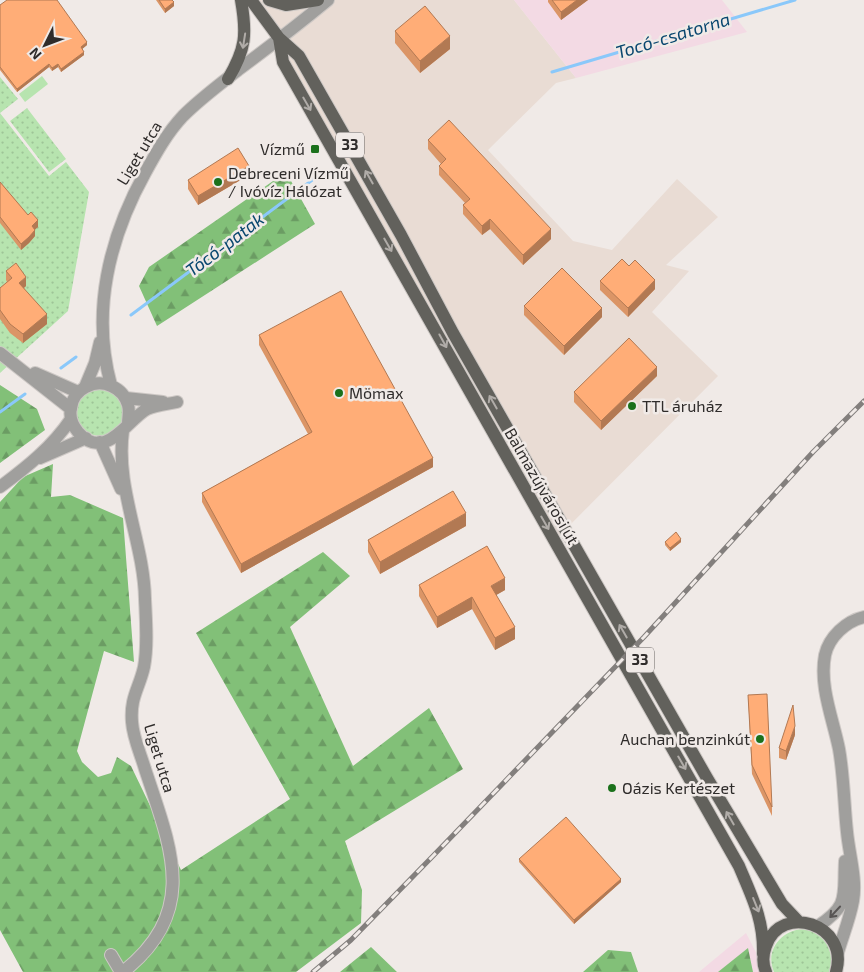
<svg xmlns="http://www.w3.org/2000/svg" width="864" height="972" viewBox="0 0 864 972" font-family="'Exo 2',sans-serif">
	<defs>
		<pattern id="grass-dots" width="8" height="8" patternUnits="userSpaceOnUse" patternTransform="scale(1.25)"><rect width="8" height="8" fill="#b7e4af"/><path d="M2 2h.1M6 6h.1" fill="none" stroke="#9ec497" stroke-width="1.8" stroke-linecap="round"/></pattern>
		<pattern id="forest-firs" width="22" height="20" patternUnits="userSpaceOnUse" patternTransform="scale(1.25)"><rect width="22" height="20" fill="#82c078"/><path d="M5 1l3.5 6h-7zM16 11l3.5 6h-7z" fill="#6b9c63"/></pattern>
	</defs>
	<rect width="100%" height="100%" fill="#f0eae7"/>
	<path fill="#e9dcd4" d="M247 0H514L576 78 556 83 488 150 573 241 612 250 677 179 718 217 666 265 689 271 652 312 718 376 557 538 274 37Z"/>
	<path fill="#f3dae4" d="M514 0H722L747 32 576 78Z
		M746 933 766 972H699Z"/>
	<path fill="url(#grass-dots)" d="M0 77 18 99 0 113 49 176 66 162 89 192 68 311 0 373Z
		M27 108 66 159 49 172 10 121Z
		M76 412a24 24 0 1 1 48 0a24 24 0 1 1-48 0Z
		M805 929C825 934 836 952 829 972H774C764 949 783 929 805 929Z"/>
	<path fill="url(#forest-firs)" d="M286 172 315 224 157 326 139 286 149 267Z
		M0 385 37 409 45 430 0 463Z
		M53 464 51 497 70 495 123 518 134 662 104 651 77 751 82 762 98 777 111 773 117 757 131 766 181 870 290 799 196 633 323 552 350 576 290 627 353 766 429 708 463 769 345 841 362 890 361 923 296 972H23L0 930V502L23 477Z
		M371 947 397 972H340Z
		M748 948 753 972H718Z
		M608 950 631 952 638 972H583Z"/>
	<path fill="#b7e4af" d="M42 76 48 84 25 102 19 94Z"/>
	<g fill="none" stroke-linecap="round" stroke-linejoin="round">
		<path stroke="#8ac8fa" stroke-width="3" d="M552 72 795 0
			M131 315 319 175
			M61 368 76 357
			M0 412 25 394"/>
		<g stroke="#cdc8c5" stroke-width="14">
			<path id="minor" d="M0 353 71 409
				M35 373 78 392
				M111 385C91 312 109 238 145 173 156 153 167 133 183 116 200 99 219 85 238 70 269 47 299 24 328 0
				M85 387 95 363 100 342
				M126 398 163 402
				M128 424C128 418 130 411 128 405 123 387 102 378 86 387 78 391 72 399 71 408 69 417 73 426 78 432 105 463 127 420 147 409 156 405 168 404 177 402
				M100 442 121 489
				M40 458 86 438
				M0 487C27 467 52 447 71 419
				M818 926C850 905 843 896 845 861
				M838 952C843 935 850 918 853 901 857 879 849 854 847 832 844 805 844 777 839 749 833 719 819 686 825 655 829 637 846 621 864 617
				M111 955 121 972
				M123 972C200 911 171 848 145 769 141 755 133 738 132 722 130 697 139 689 144 667 148 646 146 621 145 599 144 543 115 487 123 431"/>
		</g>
		<g stroke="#cdc8c5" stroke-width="14">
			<path id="major" d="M251 0 279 38 299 56 401 235 453 333 707 778 782 904 799 922
				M269 0 286 5 318 0
				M279 38 283 62 739 866C752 897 764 920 763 954
				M228 79C246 49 247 34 241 0
				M766 972C762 963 763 954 766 946 781 902 850 924 836 972"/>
		</g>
		<use href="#minor" stroke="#a09f9d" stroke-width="12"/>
		<use href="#major" stroke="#62615c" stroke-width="12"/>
		<g stroke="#837f7d" stroke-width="5">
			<path id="rail" d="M313 972 351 940 432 857 644 637 813 452 864 401"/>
		</g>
		<use href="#rail" stroke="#f0eae7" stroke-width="3" stroke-dasharray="9" stroke-linecap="butt"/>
	</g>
	<path fill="#db9566" d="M156 0H172L174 6 165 13Z
		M548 0H588L561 20 548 2Z
		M0 5 87 45 82 49 84 55 61 72 58 67 52 71 49 67 17 92 0 70Z
		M395 31 450 49 420 73 395 43Z
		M428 140 551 239 523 265 490 229 482 235 463 214V205L465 203 439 175V166L441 164 428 149Z
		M249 175 198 205 188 189V180Z
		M0 182 28 215 38 227 34 230 35 236 29 243 21 250 0 223Z
		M6 271 26 286 24 288 47 324 23 343 10 333 0 319V288L7 282 6 280Z
		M600 281 655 289 628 317 600 290Z
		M524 306 602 317 564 355 524 315Z
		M259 335 433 467 241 573 202 502V493L308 434 259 345Z
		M657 376 601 430 574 402V392Z
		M466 526 380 574 368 552V540Z
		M665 542H681L670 551 665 545Z
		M419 585 505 590 496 595 515 639 495 650 472 609 437 628 419 596Z
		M748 695 772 807V816L752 774Z
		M795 735 786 760 779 758V748Z
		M519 859 621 882 574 924 519 862Z"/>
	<path fill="#b27953" d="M577 0H588L561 20V12Z
		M174 2V6L165 13V9Z
		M450 36V49L420 73V61Z
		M87 42V45L81 50V47Z
		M84 52V55L61 72V69Z
		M49 64V67L17 92V89Z
		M58 64V67L52 71V68Z
		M249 166V175L198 205V196Z
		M490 219V229L482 235V226Z
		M38 220V227L32 232V226Z
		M551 229V239L523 265V255Z
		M35 230V236L29 243 21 250V244Z
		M26 277V286L19 292V283Z
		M655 280V289L628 317V308Z
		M602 308V317L564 355V346Z
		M47 314V324L23 343V334Z
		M657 367V376L601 430V421Z
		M433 458V467L241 573V564Z
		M466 513V526L380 574V562Z
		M681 539V542L670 551V548Z
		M505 578V590L491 598V586Z
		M472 597V609L437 628V617Z
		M515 627V639L495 650V638Z
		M795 726V735L786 760V751Z
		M621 879V882L574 924V920Z"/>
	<path fill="#ffad77" stroke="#b27953" d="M7 0H57L87 42 81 47 84 52 61 69 58 64 52 68 49 64 17 89 0 67V5Z
		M159 0H172L174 2 165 9Z
		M552 0H577L561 12Z
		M425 6 450 36 420 61 395 31Z
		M449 120 551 229 523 255 490 219 482 226 463 205 470 199 439 166 446 159 428 140Z
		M238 148 249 166 198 196 188 180Z
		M0 182 28 215 31 212 38 220 32 226 35 230 29 237 21 244 0 217Z
		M622 259 629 266 635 260 655 280 628 308 600 281Z
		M16 263 26 277 19 283 47 314 23 334 10 324 0 310V288L12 278 6 271Z
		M562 268 602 308 564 346 524 306Z
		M341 291 433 458 241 564 202 493 312 432 259 335Z
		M629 338 657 367 601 421 574 392Z
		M453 491 466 513 380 562 368 540Z
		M676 532 681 539 670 548 665 542Z
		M487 546 505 578 491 586 515 627 495 638 472 597 437 617 419 585Z
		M767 694 772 807 752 765 748 695Z
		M793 705 795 726 786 751 779 748Z
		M566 817 621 879 574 920 519 859Z"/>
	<defs><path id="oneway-shaft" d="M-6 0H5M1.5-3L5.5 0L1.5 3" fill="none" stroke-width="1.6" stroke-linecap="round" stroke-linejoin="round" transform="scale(1.25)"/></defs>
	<g stroke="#b0aca8">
		<use href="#oneway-shaft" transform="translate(244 41) rotate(99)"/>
		<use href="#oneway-shaft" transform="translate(307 104) rotate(60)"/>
		<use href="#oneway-shaft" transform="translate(369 177) rotate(-120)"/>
		<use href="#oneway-shaft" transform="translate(388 245) rotate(60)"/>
		<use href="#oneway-shaft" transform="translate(443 341) rotate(61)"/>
		<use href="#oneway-shaft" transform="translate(493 402) rotate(-120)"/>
		<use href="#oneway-shaft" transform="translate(545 523) rotate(60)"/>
		<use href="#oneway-shaft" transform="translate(623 631) rotate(-120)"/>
		<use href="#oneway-shaft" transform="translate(682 763) rotate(60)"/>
		<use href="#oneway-shaft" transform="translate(730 818) rotate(-120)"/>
		<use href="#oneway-shaft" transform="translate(756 905) rotate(68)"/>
	</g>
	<use stroke="#575453" href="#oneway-shaft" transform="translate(835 912) rotate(133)"/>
	<g fill="#1b711b" stroke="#f0eae7" stroke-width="2">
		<rect x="310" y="144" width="10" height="10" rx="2.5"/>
		<circle cx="218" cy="182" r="5"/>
		<circle cx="339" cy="393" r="5"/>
		<circle cx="632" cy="406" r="5"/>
		<circle cx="760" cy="739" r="5"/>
		<circle cx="612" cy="788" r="5"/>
	</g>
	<g text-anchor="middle" stroke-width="5" stroke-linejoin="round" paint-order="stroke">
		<g fill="#f0eae7" stroke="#696563" stroke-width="1">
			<rect x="336" y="132.5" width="28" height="25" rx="4"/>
			<rect x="626" y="647.5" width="28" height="25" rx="4"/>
		</g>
		<g font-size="15" font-weight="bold" fill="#2f2c2b">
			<text x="350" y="150">33</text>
			<text x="640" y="665">33</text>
		</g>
		<g font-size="16" fill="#2f2c2b" stroke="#f0eae7" text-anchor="start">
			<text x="305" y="155" text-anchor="end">Vízmű</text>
			<text x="228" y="179">Debreceni Vízmű<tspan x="228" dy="18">/ Ivóvíz Hálózat</tspan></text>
			<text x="349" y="399">Mömax</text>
			<text x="642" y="412">TTL áruház</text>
			<text x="750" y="745" text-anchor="end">Auchan benzinkút</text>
			<text x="622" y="794">Oázis Kertészet</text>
		</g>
		<g font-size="16" fill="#2f2c2b" stroke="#f0eae7">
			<text transform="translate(139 153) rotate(-59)" y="6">Liget utca</text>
			<text transform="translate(542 486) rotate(60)" y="6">Balmazújvárosi út</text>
			<text transform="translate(160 758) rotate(73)" y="6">Liget utca</text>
		</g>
		<g font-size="18" font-style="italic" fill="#09476f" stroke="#f0eae7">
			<text transform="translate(673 36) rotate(-17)" y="6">Tocó-csatorna</text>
			<text transform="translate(225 245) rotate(-37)" y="6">Tócó-patak</text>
		</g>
	</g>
	<g transform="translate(45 45) rotate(228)" stroke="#f0eae7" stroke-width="4" paint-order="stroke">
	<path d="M0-4L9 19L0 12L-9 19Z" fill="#2f2c2b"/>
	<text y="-8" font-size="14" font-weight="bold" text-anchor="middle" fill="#2f2c2b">N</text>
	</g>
</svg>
